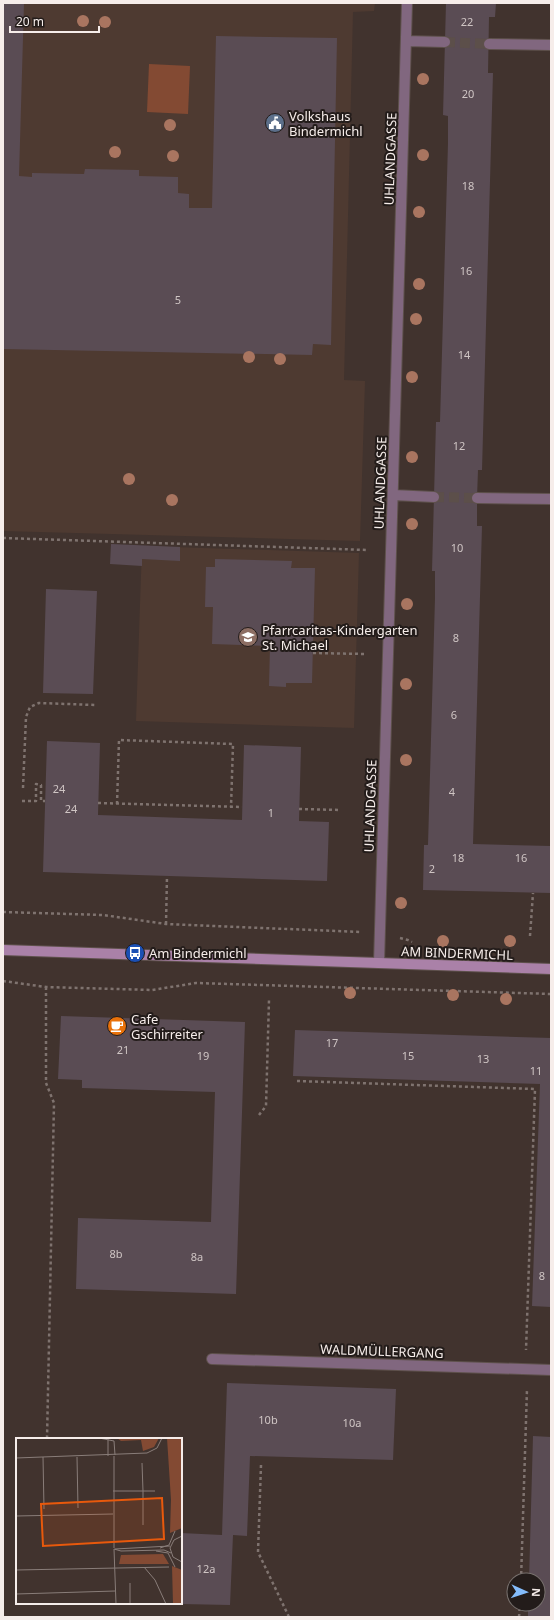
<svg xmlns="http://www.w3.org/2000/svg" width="554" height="1620" viewBox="0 0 554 1620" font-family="'Noto Sans',sans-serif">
	<rect width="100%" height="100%" fill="#41332e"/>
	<path fill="#4e3a31" d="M3 3H375L374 11 353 12 344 380 365 381 360 541 3 531Z
		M142 546 359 553 354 728 136 721Z"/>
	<path fill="#834a33" d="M149 64 190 66 188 114 147 112Z"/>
	<path fill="#5a4c54" d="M3 3H24L19 176 32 177V173L84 174 85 169 139 170V176L178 177V193L189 194V208H212L216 36 337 38 331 345 313 344 312 355 3 349Z
		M446 3H496L495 17H489L488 73H493L482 470H478L477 498V526H482L473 844 551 846V893L423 890 424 845H428L435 598V571H432L436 422H440L448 143V116L443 115Z
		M111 544 180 547V561L142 559V566L110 564Z
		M215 559 292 561 291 568H315L312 683H286V687L269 686 270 646 212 644 213 607H205L206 567H215Z
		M46 589 97 591 93 694 43 693Z
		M47 741 100 743 98 815 242 820 244 745 301 747 299 821 329 822 327 881 43 872Z
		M61 1016 245 1022 236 1294 76 1289 78 1218 211 1222 215 1092 82 1088V1080L58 1079Z
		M295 1030 551 1038V1307L532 1306 540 1084 293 1076Z
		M227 1383 396 1389 393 1460 250 1456 247 1536 233 1535 230 1605 181 1604V1533L222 1535Z
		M533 1436 551 1437V1617H528V1604H538V1580H529Z"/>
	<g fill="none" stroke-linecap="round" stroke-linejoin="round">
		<path stroke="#5c4f4a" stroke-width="10" stroke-dasharray="10 5" stroke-linecap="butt" d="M445 42 489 44
			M434 497 477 498"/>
		<g stroke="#5e514c" stroke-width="12">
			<path id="street" d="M406 41 445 42
				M489 44 551 45
				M393 495 434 497
				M477 498 551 499
				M379 963 407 3
				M212 1359 551 1370"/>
		</g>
		<g stroke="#5e514c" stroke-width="12">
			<path id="secondary" d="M3 950 551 969"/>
		</g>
		<path stroke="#7f736f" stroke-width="2.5" stroke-dasharray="3 3" stroke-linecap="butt" d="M3 538 368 550
			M313 653 365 654
			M23 788 26 717 30 707 39 703 95 705
			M22 801H36V784L41 785V801H45
			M98 803 242 807
			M117 804 119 740 233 744 231 807
			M299 809 341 810
			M3 912 103 915 166 924 360 932
			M166 924 167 876
			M530 936 533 893
			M400 938 408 940 412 942
			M3 981 46 987 152 990 196 983 551 994
			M46 987V1083L54 1103 47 1439
			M297 1081 535 1089 526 1350
			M259 1115 266 1106 269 1000
			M261 1465 258 1552 289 1617
			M521 1580 527 1389
			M519 1617 520 1604"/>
		<use href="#street" stroke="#81677f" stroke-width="10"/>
		<use href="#secondary" stroke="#aa81a8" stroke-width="10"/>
	</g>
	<g fill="#a97560">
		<circle cx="83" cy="21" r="6"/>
		<circle cx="105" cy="22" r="6"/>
		<circle cx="423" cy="79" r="6"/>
		<circle cx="170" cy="125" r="6"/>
		<circle cx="115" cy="152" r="6"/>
		<circle cx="423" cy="155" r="6"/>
		<circle cx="173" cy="156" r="6"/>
		<circle cx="419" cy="212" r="6"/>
		<circle cx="419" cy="284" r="6"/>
		<circle cx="416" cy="319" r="6"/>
		<circle cx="249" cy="357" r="6"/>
		<circle cx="280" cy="359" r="6"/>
		<circle cx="412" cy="377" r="6"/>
		<circle cx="412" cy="457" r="6"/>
		<circle cx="129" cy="479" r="6"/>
		<circle cx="172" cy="500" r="6"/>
		<circle cx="412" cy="524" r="6"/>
		<circle cx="407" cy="604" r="6"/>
		<circle cx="406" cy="684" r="6"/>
		<circle cx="406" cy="760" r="6"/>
		<circle cx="401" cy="903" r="6"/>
		<circle cx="443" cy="941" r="6"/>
		<circle cx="510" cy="941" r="6"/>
		<circle cx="350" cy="993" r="6"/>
		<circle cx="453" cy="995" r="6"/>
		<circle cx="506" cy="999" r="6"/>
	</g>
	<defs>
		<g id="civic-disc" transform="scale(1)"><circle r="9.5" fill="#5c6f8a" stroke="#231c1a"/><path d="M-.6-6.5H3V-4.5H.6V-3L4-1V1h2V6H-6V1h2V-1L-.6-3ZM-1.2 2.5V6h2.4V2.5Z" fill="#fff"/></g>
		<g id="school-disc" transform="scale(1)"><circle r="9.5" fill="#8d6e63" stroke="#231c1a"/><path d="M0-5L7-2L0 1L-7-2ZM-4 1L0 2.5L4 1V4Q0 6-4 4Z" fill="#fff"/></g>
		<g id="bus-disc" transform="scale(1)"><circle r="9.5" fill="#1a4fb4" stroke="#231c1a"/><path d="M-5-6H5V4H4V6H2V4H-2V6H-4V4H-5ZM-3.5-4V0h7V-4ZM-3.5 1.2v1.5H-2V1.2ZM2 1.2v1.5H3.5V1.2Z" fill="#fff"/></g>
		<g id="cafe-disc" transform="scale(1)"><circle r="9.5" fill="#e8710a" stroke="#231c1a"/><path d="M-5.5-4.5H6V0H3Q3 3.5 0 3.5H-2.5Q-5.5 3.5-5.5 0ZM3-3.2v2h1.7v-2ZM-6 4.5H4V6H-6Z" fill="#fff"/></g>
	</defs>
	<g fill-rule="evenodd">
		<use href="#civic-disc" x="275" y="123"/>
		<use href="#school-disc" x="248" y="637"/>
		<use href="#bus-disc" x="135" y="953"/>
		<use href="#cafe-disc" x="117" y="1026"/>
	</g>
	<g text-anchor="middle" stroke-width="4" stroke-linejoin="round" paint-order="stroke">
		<g font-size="11" fill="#cfc5c4">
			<text x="467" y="26">22</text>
			<text x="468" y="98">20</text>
			<text x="468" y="190">18</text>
			<text x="466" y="275">16</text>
			<text x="178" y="304">5</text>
			<text x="464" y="359">14</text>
			<text x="459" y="450">12</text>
			<text x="457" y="552">10</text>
			<text x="456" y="642">8</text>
			<text x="454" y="719">6</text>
			<text x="59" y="793">24</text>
			<text x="452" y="796">4</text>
			<text x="71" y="813">24</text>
			<text x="271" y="817">1</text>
			<text x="458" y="862">18</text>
			<text x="521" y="862">16</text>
			<text x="432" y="873">2</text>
			<text x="332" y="1047">17</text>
			<text x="123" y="1054">21</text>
			<text x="203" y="1060">19</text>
			<text x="408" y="1060">15</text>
			<text x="483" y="1063">13</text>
			<text x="536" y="1075">11</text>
			<text x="116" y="1258">8b</text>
			<text x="197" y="1261">8a</text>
			<text x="542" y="1280">8</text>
			<text x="268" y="1424">10b</text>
			<text x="352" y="1427">10a</text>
			<text x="206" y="1573">12a</text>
		</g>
		<g font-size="13" fill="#f6edea" stroke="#231c1a" text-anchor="start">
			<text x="289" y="121">Volkshaus<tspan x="289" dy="15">Bindermichl</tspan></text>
			<text x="262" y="635">Pfarrcaritas-Kindergarten<tspan x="262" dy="15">St. Michael</tspan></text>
			<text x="149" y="958">Am Bindermichl</text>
			<text x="131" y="1024">Cafe<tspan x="131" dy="15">Gschirreiter</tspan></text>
		</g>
		<g font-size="13" fill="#f6edea" stroke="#231c1a">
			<text transform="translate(390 159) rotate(-88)" y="5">UHLANDGASSE</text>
			<text transform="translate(380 483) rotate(-88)" y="5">UHLANDGASSE</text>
			<text transform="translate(370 806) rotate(-88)" y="5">UHLANDGASSE</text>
			<text transform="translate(457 953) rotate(2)" y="5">AM BINDERMICHL</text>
			<text transform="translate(382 1351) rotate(2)" y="5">WALDMÜLLERGANG</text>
		</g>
	</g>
	<g transform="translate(16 1438)">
		<rect width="166" height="166" fill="#41332e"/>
		<path d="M101 0H143L138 9 127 13 125 2 105 3ZM151 0H166V90L154 95 155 62ZM147 116 153 126H103L105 117ZM156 128 166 132V166H157Z" fill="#834a33"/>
		<path fill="none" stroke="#897d79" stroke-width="1" d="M83 0 98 3 99 17M92 1V18M98 18V110M27 19 28 71M61 19 62 70M0 20 131 15 141 10 146 0M126 25 127 53H139M97 53H127V87M0 78 97 76M166 98 158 102 154 110 157 119 166 124M144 110 153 107 159 93M98 111 105 113 148 112 155 115M98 111 100 166M99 111 154 108M140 113 152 115 159 129M128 129 139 142 150 166M0 132 153 129M114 145V166M0 156 99 153"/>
		<path fill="#e8590c" fill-opacity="0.15" stroke="#e8590c" stroke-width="2" d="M146 60 148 101 27 108 25 66Z"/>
		<rect width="166" height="166" fill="none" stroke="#f6edea" stroke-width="2"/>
	</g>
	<rect width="554" height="1620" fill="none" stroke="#f6edea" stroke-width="8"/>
	<g transform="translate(526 1592) rotate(93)"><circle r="19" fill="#231c1a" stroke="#77706d"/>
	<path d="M0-3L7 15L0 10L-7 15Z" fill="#84bcfb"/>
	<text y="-6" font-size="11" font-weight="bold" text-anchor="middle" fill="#f6edea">N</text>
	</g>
	<path d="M10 26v6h89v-6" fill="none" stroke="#f6edea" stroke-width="2"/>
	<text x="16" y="26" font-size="12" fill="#f6edea" stroke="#231c1a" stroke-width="3" paint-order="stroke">20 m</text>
</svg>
